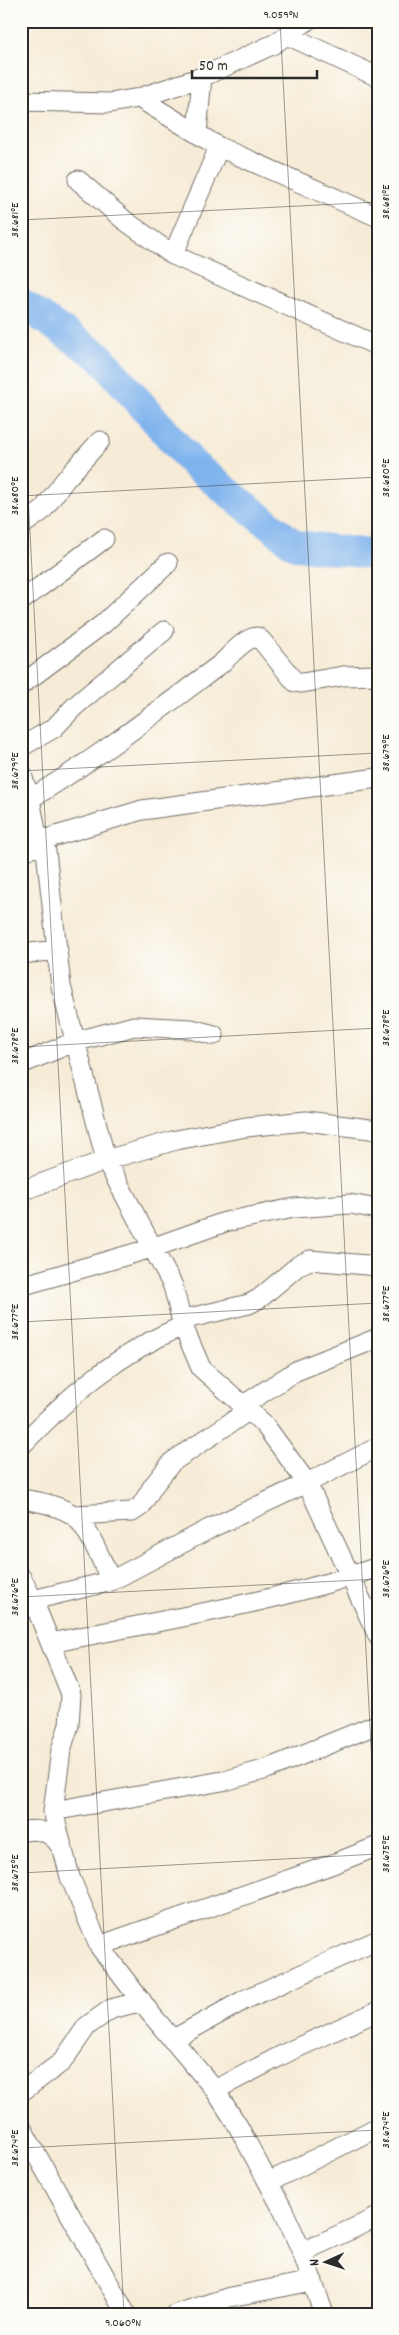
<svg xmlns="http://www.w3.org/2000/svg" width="399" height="2335" viewBox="0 0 399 2335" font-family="Dekko,sans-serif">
	<rect width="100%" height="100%" fill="#fdfcf7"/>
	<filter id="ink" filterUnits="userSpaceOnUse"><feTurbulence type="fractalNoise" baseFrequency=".02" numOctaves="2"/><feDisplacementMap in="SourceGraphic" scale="10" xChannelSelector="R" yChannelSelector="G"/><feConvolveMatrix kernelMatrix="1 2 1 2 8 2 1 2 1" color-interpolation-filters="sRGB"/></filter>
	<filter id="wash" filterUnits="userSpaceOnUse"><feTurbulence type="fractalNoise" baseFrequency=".0096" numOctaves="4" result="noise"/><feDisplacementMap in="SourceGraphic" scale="20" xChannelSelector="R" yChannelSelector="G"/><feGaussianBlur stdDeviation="1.12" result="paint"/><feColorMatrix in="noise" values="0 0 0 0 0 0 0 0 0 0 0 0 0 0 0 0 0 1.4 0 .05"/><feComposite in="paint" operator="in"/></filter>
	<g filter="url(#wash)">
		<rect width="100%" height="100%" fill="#f6ebd6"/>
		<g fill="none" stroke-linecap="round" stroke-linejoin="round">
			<path stroke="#7fb3ed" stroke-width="30" d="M21 303 100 357 194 465 295 545 378 555"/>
		</g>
	</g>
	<g filter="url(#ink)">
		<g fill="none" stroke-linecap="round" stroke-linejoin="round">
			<g stroke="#726e67" stroke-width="21">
				<path id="minor" d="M287 35 378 77
					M139 98 219 147
					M21 101 110 103 139 98 202 77 274 44 307 21
					M197 133 202 77
					M78 180 124 220 173 255 378 346
					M173 255 219 147 378 217
					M21 526 42 511 65 480 100 441
					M21 601 104 539
					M21 685 103 624 168 563
					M21 747 54 728 75 706 164 631
					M21 772 30 799 39 846 46 851 61 986 106 1160 173 1286 183 1326 201 1368 264 1424 307 1483 378 1636
					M30 799C96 759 157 712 218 666 230 657 243 638 257 637L262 641 295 682 302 683 343 676 378 675
					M39 841 142 810 378 778
					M21 851 39 846
					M21 954 58 950
					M21 1064 74 1042 134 1026 191 1029 214 1035
					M21 1191 106 1160 176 1140 246 1127 306 1121 378 1130
					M21 1286 152 1248 225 1222 294 1208 350 1204 378 1209
					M181 1320 249 1304 260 1298 299 1265 310 1260 378 1266
					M242 1406 296 1371 378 1338
					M21 1446C68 1397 119 1352 183 1326
					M21 1499C36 1501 60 1506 73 1515 88 1525 103 1564 111 1581
					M73 1515 132 1512 141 1506 153 1486 172 1462 248 1411
					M21 1577 33 1600 71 1694 69 1725 61 1750 53 1811 70 1877 99 1946 151 2014 215 2090 238 2126 283 2210 302 2252 324 2314
					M33 1600 111 1581 211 1528 307 1483 378 1447
					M51 1643C160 1620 273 1604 378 1567
					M53 1811 228 1780 267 1769 378 1724
					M21 1832C40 1827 53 1833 62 1849
					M99 1946 333 1864 378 1846
					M172 2040 244 2000 378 1940
					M215 2090 290 2051 378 2011
					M21 2092 62 2062 87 2026 111 2009 142 2001
					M21 2127 126 2314
					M269 2182 378 2127
					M302 2252 378 2217
					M176 2314 230 2297 313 2281"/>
			</g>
			<use href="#minor" stroke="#fff" stroke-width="19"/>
		</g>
	</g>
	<path fill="none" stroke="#2b2b2b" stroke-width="1" stroke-opacity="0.45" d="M280 21 378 1878M21 220 378 202M21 362 124 2314M21 496 378 477M21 771 378 753M21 1047 378 1028M21 1322 378 1303M21 1597 378 1579M21 1873 378 1854M21 2148 378 2130"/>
	<rect width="399" height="2335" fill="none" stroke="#fdfcf7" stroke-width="55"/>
	<g transform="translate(326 2262) rotate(267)" stroke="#fdfcf7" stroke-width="4" paint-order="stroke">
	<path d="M0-4L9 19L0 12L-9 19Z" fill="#2b2b2b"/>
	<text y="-8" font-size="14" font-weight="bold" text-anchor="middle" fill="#2b2b2b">N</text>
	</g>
	<path d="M192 70v8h125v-8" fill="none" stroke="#2b2b2b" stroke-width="2.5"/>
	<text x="199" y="70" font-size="15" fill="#2b2b2b" stroke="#fdfcf7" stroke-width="4" paint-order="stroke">50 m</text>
	<rect x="28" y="28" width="344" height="2280" fill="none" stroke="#2b2b2b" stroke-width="2"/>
	<g font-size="12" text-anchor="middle" fill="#2b2b2b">
		<text x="281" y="18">9.059°N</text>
		<text transform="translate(385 202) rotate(-90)" y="4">38.681°E</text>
		<text transform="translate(14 220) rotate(-90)" y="4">38.681°E</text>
		<text transform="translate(385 478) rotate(-90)" y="4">38.680°E</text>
		<text transform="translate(14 496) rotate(-90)" y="4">38.680°E</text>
		<text transform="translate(385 753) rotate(-90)" y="4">38.679°E</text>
		<text transform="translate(14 771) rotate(-90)" y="4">38.679°E</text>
		<text transform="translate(385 1028) rotate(-90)" y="4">38.678°E</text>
		<text transform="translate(14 1046) rotate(-90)" y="4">38.678°E</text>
		<text transform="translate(385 1304) rotate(-90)" y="4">38.677°E</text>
		<text transform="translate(14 1322) rotate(-90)" y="4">38.677°E</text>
		<text transform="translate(385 1579) rotate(-90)" y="4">38.676°E</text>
		<text transform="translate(14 1597) rotate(-90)" y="4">38.676°E</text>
		<text transform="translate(385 1854) rotate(-90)" y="4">38.675°E</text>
		<text transform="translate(14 1873) rotate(-90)" y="4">38.675°E</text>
		<text transform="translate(385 2130) rotate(-90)" y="4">38.674°E</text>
		<text transform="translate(14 2148) rotate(-90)" y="4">38.674°E</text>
		<text x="123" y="2326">9.060°N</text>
	</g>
</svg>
